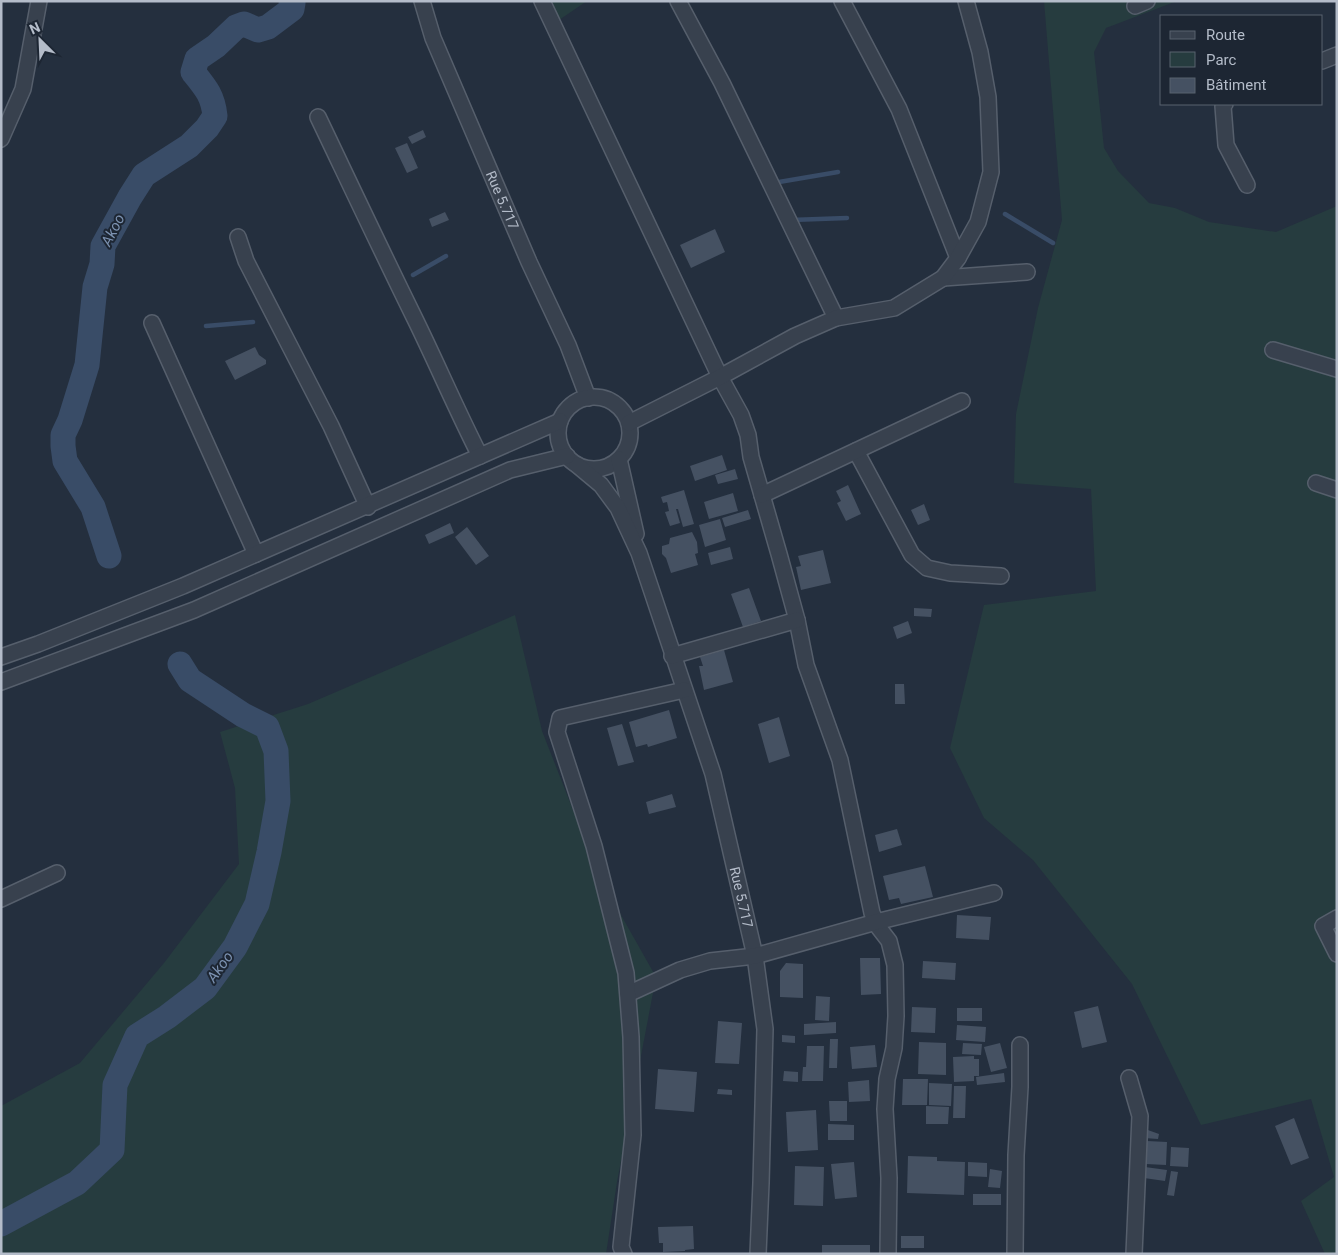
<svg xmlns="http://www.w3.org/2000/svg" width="1338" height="1255" viewBox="0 0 1338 1255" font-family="Roboto,sans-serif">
	<rect width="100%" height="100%" fill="#242f3e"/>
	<path fill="#263c3f" d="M543 1H587L559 20Z
		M1044 1H1177L1106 28 1094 52 1104 148 1118 171 1149 203 1175 208 1209 222 1276 232 1337 206V1254H1325L1301 1201 1334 1177 1311 1099 1201 1125 1132 984 1033 860 984 818 950 748 984 605 1096 591 1091 489 1014 483 1016 414 1038 308 1062 220Z
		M515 615 542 731 599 876 656 977 617 1182 606 1254H1V1106L80 1063 164 963 239 864 235 788 220 732 308 704Z"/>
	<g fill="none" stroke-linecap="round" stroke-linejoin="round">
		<path stroke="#394c67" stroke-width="4.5" d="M779 182 838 172
			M1005 214 1053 243
			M791 220 847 218
			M413 275 446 256
			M206 326 253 322"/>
		<path stroke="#394c67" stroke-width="25" d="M109 556 93 507 65 461 63 446V435L70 420 87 365 95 287 102 264 103 246 130 197 144 175 189 146 207 128 215 116C213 96 206 88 193 72L197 59 216 46 236 27 244 24 258 30 268 27 292 9 293 3 291 1
			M1 1224 77 1183 112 1150 115 1085 137 1036 167 1017 205 988 235 947 257 904 269 852 278 801 276 751 267 727 243 715 190 680 180 664"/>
	</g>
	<path fill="#455162" d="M423 130 426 137 412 144 408 137Z
		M407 143 418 168 407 173 395 148Z
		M445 212 449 220 432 227 429 219Z
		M715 229 725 252 691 268 680 245Z
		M255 347 259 355 266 360V364L235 380 225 361Z
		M722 455 727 470 695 481 690 466Z
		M735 469 738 479 718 484 715 475Z
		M848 485 861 514 846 521 837 503 841 501 836 491Z
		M684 490 694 524 683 527 678 509H676L680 523 670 526 665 512 669 511 667 502 663 503 661 497Z
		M733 493 738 511 709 519 704 502Z
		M924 504 930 520 918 525 911 510Z
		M748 510 751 519 725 527 722 518Z
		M720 519 726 540 705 547 699 525Z
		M450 523 454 533 429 544 425 535Z
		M467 527 489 556 476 565 455 537Z
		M692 532 697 542 698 553 695 554 698 565 671 573 666 558 662 554V546L669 544 670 538Z
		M730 547 733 559 711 565 708 553Z
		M823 550 831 583 801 590 796 567 801 566 798 556Z
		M749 588 761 621 743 627 731 594Z
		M914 608 932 609 931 617 914 616Z
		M908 621 912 633 897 639 893 627Z
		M724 650 733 682 704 690 699 666H703L700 657Z
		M895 684H904L905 704H895Z
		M669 710 677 738 648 747 647 744 636 747 629 722Z
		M779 717 790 756 769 763 758 724Z
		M622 724 634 762 618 766 607 728Z
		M672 794 676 807 649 814 646 802Z
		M897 829 902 845 879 852 875 835Z
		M925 866 933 897 901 904 899 898 889 900 883 876Z
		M957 915 991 917 989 940 956 938Z
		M860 958H880L881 994 861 995Z
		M923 961 956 963 955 980 922 978Z
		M786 963 803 964V998L780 997V971Z
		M816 996 830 997 829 1021 815 1020Z
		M1098 1006 1107 1042 1082 1048 1074 1012Z
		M912 1007 936 1008 935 1033 911 1032Z
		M957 1008H982V1021H957Z
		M718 1021 742 1023 739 1064 715 1063Z
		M836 1022V1033L804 1035V1024Z
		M957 1025 986 1027 985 1042 956 1040Z
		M782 1035 795 1036V1043L782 1042Z
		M830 1039H838L837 1068H829Z
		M919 1042 946 1043V1075L918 1074Z
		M963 1043 982 1044 981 1055 962 1054Z
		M1000 1043 1007 1068 991 1072 984 1047Z
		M875 1045 877 1067 852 1069 850 1047Z
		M807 1046H824L823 1081H802L803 1067H806Z
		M974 1056V1059H979V1076H974V1081L954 1082 953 1057Z
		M658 1069 697 1072 694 1112 655 1109Z
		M784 1071 798 1072V1082L783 1081Z
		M1004 1073 1005 1082 977 1085 976 1077Z
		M903 1079H928L927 1105H902Z
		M869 1080 870 1101 849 1102 848 1082Z
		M929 1083 952 1084 951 1106 929 1105Z
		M954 1086H966L965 1118H953Z
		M718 1089 732 1090V1095L717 1094Z
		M829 1101H847V1121H830Z
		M926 1106 949 1107 948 1124H926Z
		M816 1110 818 1150 788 1152 786 1112Z
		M1294 1118 1309 1158 1291 1165 1275 1126Z
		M828 1124 854 1125V1140H828Z
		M1145 1129 1159 1134 1158 1139 1144 1138Z
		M1147 1141 1167 1142 1166 1165 1146 1164Z
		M1171 1147 1189 1148 1188 1167 1170 1166Z
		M908 1156 937 1157V1161L965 1162 964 1195 907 1193Z
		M854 1162 857 1197 835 1199 831 1164Z
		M968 1162 987 1163V1177L968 1176Z
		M795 1166 824 1167 823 1206 794 1205Z
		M1145 1167 1167 1170 1165 1181 1144 1178Z
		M990 1169 1002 1171 1000 1188 988 1187Z
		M1171 1171 1178 1172 1174 1196 1167 1195Z
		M973 1194H1001V1205H973Z
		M693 1226 694 1249 685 1250V1251L663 1252V1243H659L658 1227Z
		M901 1236H924V1248H901Z
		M822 1245H870V1254H822Z"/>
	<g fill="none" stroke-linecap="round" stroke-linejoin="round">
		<g stroke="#565f6c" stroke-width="18">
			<g id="minor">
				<path id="s1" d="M422 1 433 38 529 262 568 345 588 398"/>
				<path d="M542 1 720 377 741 415 748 435 751 457 779 554 797 620 806 665 840 760 872 913 879 928 889 941 895 965 896 1016 894 1048 887 1079 885 1109 889 1178 888 1254"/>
				<path d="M678 1 722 83 836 318"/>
				<path d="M842 1 899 109 958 258"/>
				<path d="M1135 6 1147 1"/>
				<path d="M1322 61 1337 55"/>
				<path d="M1225 104 1223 106 1226 145 1247 185"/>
				<path d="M318 117C350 184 382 252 415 319 437 364 457 411 480 456"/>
				<path d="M1 139 23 89 39 1"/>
				<path d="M238 237 246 261 331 426 368 507"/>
				<path d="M943 278 1027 272"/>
				<path d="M152 323 256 554"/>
				<path d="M1273 350 1337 369"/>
				<circle cx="594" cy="433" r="36"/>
				<path d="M629 423 720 377 795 336 836 318 894 308 943 278 958 258 978 222 991 172 988 97 980 52 966 1"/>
				<path d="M856 451 912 555 927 568 950 573 1001 576"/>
				<path d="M619 459 636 534"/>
				<path id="s2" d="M577 465 601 485 618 508 639 553 713 774 755 956 765 1029 761 1183 758 1254"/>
				<path d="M1316 483 1337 490"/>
				<path d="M762 495 962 401"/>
				<path d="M672 656 797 620"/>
				<path d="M1 657 38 644 183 586 560 421"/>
				<path d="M1 682 194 610 510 470 567 456"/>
				<path d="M1 899 57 873"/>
				<path d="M1337 918 1323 926 1337 954"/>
				<path d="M628 994 680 970 710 961 755 956 876 922 994 893"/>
				<path d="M1129 1078 1140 1116 1134 1254"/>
				<path d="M624 1254 621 1247 633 1135 631 1037 626 973 594 846 557 732 560 718 684 690"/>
				<path d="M1015 1254 1016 1155 1020 1087V1045"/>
			</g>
		</g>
		<use href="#minor" stroke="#38414e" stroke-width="15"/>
	</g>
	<g text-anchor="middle" stroke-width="4" stroke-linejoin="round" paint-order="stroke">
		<g font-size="14" fill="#b4bcc9" stroke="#1d2633">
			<text dy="5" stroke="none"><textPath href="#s1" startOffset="215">Rue 5.717</textPath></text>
			<text dy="5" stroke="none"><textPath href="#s2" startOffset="469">Rue 5.717</textPath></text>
		</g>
		<g font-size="15" font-style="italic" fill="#7c92b1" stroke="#1d2633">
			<text transform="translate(113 230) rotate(-63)" y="5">Akoo</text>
			<text transform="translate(220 967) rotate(-54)" y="5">Akoo</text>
		</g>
	</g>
	<rect width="1338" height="1255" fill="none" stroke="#b4bcc9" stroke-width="5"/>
	<rect x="1160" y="15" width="162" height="90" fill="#1d2633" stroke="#59626f"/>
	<rect x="1170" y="31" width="25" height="8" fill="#38414e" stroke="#59626f"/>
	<text x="1206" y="40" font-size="15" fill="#b4bcc9">Route</text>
	<rect x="1170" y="52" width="25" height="15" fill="#263c3f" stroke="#59626f"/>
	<text x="1206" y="65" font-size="15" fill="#b4bcc9">Parc</text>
	<rect x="1170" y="78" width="25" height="15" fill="#455162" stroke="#59626f"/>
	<text x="1206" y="90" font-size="15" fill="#b4bcc9">Bâtiment</text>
	<g transform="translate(40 40) rotate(336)" stroke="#1d2633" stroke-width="4" paint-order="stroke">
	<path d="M0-4L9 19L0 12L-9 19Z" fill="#b4bcc9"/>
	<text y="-8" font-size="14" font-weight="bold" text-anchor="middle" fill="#b4bcc9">N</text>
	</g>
</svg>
